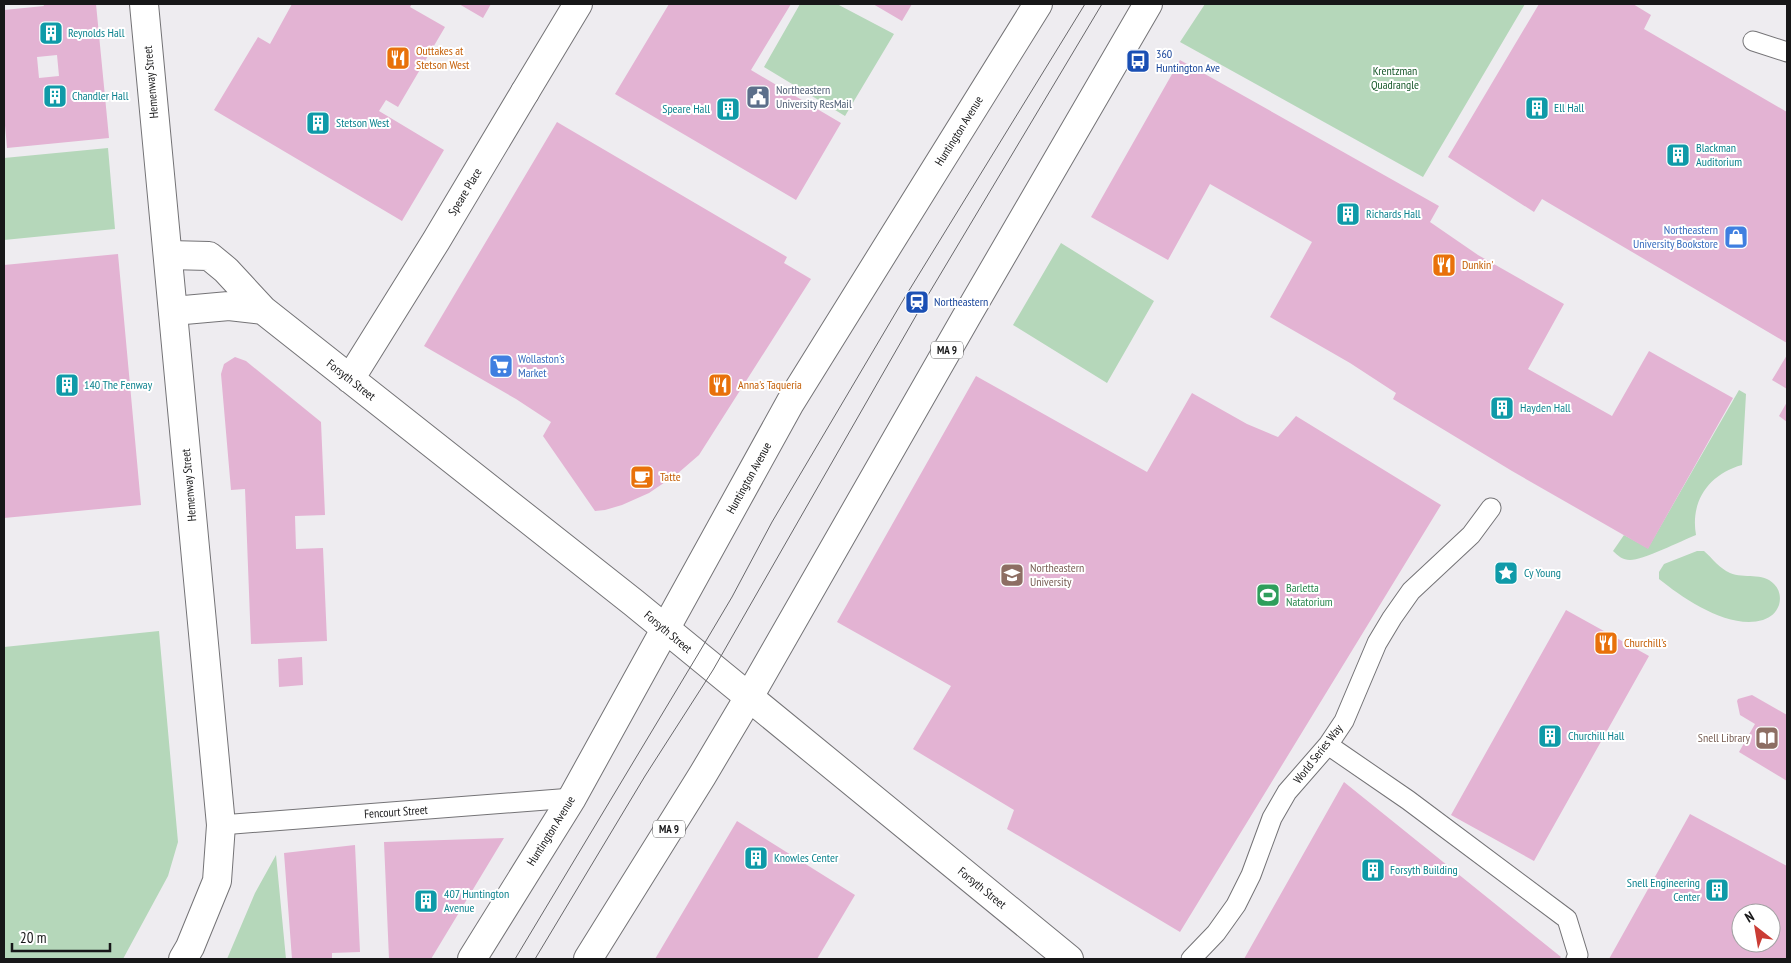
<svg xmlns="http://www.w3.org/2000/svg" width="1791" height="963" viewBox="0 0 1791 963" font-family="'PT Sans Narrow',sans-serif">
	<rect width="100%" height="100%" fill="#eeecf0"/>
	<path fill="#b5d7ba" d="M800 4H837L894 34 845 116 764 67Z
		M1205 4H1525L1423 177 1180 42Z
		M108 148 115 229 4 240V158Z
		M1061 243 1154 301 1107 383 1013 325Z
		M1739 390 1746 394 1742 465C1709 474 1690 501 1696 535 1681 541 1643 560 1630 560 1623 560 1618 556 1613 551L1624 535 1648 548Z
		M1697 551H1704C1713 559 1719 568 1730 573 1744 579 1763 572 1774 584 1780 590 1781 598 1779 605 1776 613 1771 617 1763 620 1729 630 1684 599 1659 579V572L1664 564Z
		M159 631 178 842 168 876 123 959H4V647Z
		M276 855 286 959H227L255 893Z"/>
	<path fill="#e3b3d3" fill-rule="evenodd" d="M43 4H96L109 138 7 148 4 114V10L44 6ZM57 55 59 76 39 78 37 57Z
		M292 4H412L410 7 445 27 398 107 386 100 379 111 444 150 402 221 214 110 258 37 270 44Z
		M459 4H491L483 18Z
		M669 4H791L751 70 841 123 796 200 615 94Z
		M873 4H912L902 21Z
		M1539 4H1633L1651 15 1644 29 1787 112V343L1542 199 1534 212 1448 157Z
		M1180 60 1439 206 1430 222 1478 255 1564 304 1528 369 1612 416 1649 351 1733 398 1648 549 1512 471 1393 399 1396 393 1350 363 1270 317 1312 242 1210 184 1168 260 1091 217Z
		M557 122 787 257 784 263 811 279 699 455 677 474 649 493 622 505 605 510 595 511 543 436 551 422 516 399 424 346Z
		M118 254 141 505 4 518V265Z
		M1787 355V389L1772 380Z
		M235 357 246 361 321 422 325 515 295 516 296 549 323 548 327 641 251 644 245 489 231 490 221 374 224 364Z
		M976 376 1147 472 1192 393 1247 424 1278 437 1296 416 1441 505 1180 932 1007 829 1014 810 913 749 951 686 837 622Z
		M1787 402V422L1779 416Z
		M1566 610 1649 656 1534 861 1451 815Z
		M302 657 303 685 279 687 278 659Z
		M1752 695 1787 715V781L1739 752 1755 724 1740 715 1737 701 1738 699Z
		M1344 782 1561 957 1559 959H1244Z
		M1690 814 1787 866V959H1609ZM1741 913H1771V943H1741Z
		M737 821 855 895 817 959H655Z
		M504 838 431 959H389L384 842Z
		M355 845 360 952 332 953V959H292L284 853Z"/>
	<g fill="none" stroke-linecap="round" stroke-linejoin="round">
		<g stroke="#747376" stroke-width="21">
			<path id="service" d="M1753 41 1787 52
				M1328 745 1408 800 1567 919 1578 955 1576 959
				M221 825 572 798
				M1191 959 1216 933 1236 905 1251 875 1272 818 1287 792 1328 745 1344 721 1377 643 1392 618 1411 591 1471 535 1491 508"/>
		</g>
		<g stroke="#747376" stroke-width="30">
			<path id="pedestrian" d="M525 92 578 4"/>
		</g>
		<g stroke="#747376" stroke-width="30">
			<path id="minor" d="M169 255 209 256 226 270 263 310 634 603 1069 959
				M173 311 229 306 263 310
				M350 379 436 241 525 92"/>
		</g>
		<g stroke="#747376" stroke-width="30">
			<path id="secondary" d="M144 4 221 825 217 881 190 947 183 959"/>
		</g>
		<g stroke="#747376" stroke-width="30">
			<path id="primary" d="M472 959 572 798 790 403 1038 4
				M588 959 702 776 749 697 968 314 1148 4"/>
		</g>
		<use href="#service" stroke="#fff" stroke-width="19"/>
		<use href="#pedestrian" stroke="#fff" stroke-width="28"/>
		<use href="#minor" stroke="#fff" stroke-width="28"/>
		<use href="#secondary" stroke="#fff" stroke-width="28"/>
		<use href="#primary" stroke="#fff" stroke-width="28"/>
		<path stroke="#69686b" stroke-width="1" d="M515 959 697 656 732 597 772 522 905 297 1085 4
			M535 959 645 776 713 670 925 300 1102 4"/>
	</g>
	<defs>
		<g id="building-square" transform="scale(1.25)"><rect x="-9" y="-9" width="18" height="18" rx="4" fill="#0f9aa8" stroke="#fff"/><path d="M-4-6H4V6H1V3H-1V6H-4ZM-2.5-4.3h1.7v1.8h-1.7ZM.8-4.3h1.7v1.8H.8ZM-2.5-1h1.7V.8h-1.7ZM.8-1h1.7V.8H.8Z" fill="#fff"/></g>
		<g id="restaurant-square" transform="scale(1.25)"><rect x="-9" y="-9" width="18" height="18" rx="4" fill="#e8710a" stroke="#fff"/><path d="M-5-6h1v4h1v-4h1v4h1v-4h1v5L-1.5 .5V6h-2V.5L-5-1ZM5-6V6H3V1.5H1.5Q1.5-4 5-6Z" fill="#fff"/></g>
		<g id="bus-square" transform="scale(1.25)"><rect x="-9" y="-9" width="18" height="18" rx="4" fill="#1a4fb4" stroke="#fff"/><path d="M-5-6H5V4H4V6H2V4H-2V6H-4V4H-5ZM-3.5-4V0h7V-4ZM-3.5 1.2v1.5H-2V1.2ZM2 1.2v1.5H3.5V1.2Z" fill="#fff"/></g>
		<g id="civic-square" transform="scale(1.25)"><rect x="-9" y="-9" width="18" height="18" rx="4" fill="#5c6f8a" stroke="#fff"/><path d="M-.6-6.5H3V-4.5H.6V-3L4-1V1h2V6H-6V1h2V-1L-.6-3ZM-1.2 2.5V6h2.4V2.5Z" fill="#fff"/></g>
		<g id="shop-square" transform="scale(1.25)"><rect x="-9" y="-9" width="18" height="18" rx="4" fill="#3f7fe0" stroke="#fff"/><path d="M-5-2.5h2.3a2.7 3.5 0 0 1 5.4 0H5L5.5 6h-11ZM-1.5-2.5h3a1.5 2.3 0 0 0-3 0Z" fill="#fff"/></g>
		<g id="station-square" transform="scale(1.25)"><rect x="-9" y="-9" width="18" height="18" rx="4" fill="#1a4fb4" stroke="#fff"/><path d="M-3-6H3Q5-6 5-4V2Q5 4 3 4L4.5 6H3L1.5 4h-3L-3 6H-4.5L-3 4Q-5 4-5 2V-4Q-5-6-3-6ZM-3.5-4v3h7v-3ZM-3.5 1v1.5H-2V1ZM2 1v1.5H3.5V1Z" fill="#fff"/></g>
		<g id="supermarket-square" transform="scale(1.25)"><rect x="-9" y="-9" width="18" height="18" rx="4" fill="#3f7fe0" stroke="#fff"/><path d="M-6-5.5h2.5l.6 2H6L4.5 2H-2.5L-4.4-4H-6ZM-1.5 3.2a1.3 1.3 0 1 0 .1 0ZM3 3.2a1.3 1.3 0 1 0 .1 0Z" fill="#fff"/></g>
		<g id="cafe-square" transform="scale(1.25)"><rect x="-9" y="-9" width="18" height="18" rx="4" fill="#e8710a" stroke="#fff"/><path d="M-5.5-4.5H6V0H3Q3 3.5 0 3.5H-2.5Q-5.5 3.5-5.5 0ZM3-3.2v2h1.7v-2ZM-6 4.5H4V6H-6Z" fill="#fff"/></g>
		<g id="sight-square" transform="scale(1.25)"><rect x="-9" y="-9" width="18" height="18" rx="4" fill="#0f9aa8" stroke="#fff"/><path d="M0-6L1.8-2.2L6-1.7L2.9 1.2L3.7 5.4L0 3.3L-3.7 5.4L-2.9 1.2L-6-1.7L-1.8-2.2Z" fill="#fff"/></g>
		<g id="university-square" transform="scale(1.25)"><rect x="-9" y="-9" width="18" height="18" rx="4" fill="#8d6e63" stroke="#fff"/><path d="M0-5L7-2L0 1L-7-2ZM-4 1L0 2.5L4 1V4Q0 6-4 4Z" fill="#fff"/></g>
		<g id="stadium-square" transform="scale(1.25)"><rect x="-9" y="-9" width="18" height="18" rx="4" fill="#2e9e5b" stroke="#fff"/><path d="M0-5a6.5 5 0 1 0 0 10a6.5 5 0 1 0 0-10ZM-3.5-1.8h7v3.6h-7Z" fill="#fff"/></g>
		<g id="library-square" transform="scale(1.25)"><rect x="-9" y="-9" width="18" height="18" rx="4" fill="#8d6e63" stroke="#fff"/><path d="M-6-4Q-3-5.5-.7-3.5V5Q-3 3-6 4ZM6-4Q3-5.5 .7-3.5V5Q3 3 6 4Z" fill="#fff"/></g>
	</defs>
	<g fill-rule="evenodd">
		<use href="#building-square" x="51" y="33"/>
		<use href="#restaurant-square" x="398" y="58"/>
		<use href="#bus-square" x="1138" y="61"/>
		<use href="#building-square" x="55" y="96"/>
		<use href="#civic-square" x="758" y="97"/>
		<use href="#building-square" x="1537" y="108"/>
		<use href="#building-square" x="728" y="109"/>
		<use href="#building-square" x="318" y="123"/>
		<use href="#building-square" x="1678" y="155"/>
		<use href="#building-square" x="1348" y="214"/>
		<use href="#shop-square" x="1736" y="237"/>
		<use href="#restaurant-square" x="1444" y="265"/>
		<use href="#station-square" x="917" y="302"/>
		<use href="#supermarket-square" x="501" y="366"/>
		<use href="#building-square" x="67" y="385"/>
		<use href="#restaurant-square" x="720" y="385"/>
		<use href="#building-square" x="1502" y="408"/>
		<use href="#cafe-square" x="642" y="477"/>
		<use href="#sight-square" x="1506" y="573"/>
		<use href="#university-square" x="1012" y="575"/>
		<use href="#stadium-square" x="1268" y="595"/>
		<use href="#restaurant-square" x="1606" y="643"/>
		<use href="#building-square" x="1550" y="736"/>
		<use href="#library-square" x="1767" y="738"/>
		<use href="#building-square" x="756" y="858"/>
		<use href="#building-square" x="1373" y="870"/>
		<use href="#building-square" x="1717" y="890"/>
		<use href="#building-square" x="426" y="901"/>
	</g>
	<g text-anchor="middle" stroke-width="4" stroke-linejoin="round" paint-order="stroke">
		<g fill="#fff" stroke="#5d5d5d" stroke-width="1">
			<rect x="931" y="341.5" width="32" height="17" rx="4"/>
			<rect x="653" y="820.5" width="32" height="17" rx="4"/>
		</g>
		<g font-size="11" font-weight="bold" fill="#171718">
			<text x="947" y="354">MA 9</text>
			<text x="669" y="833">MA 9</text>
		</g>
		<g font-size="12" fill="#0d838f" stroke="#fff" text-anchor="start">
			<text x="68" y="37">Reynolds Hall</text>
			<text x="72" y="100">Chandler Hall</text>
			<text x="1554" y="112">Ell Hall</text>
			<text x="710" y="113" text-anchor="end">Speare Hall</text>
			<text x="336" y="127">Stetson West</text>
			<text x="1696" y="152">Blackman<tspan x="1696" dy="14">Auditorium</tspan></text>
			<text x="1366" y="218">Richards Hall</text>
			<text x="84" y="389">140 The Fenway</text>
			<text x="1520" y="412">Hayden Hall</text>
			<text x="1524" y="577">Cy Young</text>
			<text x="1568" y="740">Churchill Hall</text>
			<text x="774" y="862">Knowles Center</text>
			<text x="1390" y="874">Forsyth Building</text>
			<text x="1700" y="887" text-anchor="end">Snell Engineering<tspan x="1700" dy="14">Center</tspan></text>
			<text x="444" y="898">407 Huntington<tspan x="444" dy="14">Avenue</tspan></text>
		</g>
		<g font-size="12" fill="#c56008" stroke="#fff" text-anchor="start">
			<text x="416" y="55">Outtakes at<tspan x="416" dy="14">Stetson West</tspan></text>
			<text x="1462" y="269">Dunkin'</text>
			<text x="738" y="389">Anna's Taqueria</text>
			<text x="660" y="481">Tatte</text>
			<text x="1624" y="647">Churchill's</text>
		</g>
		<g font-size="12" fill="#164399" stroke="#fff" text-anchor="start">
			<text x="1156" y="58">360<tspan x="1156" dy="14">Huntington Ave</tspan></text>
			<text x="934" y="306">Northeastern</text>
		</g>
		<g font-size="12" fill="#1a5a2c" stroke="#fff">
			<text x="1395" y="75">Krentzman<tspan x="1395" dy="14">Quadrangle</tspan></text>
		</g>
		<g font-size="12" fill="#171718" stroke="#fff">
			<text transform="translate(151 82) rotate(-95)" y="4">Hemenway Street</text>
			<text transform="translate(959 131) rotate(-58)" y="4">Huntington Avenue</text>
			<text transform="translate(465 192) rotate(-59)" y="4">Speare Place</text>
			<text transform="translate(351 380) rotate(38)" y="4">Forsyth Street</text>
			<text transform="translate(749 478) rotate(-61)" y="4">Huntington Avenue</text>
			<text transform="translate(189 485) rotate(-95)" y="4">Hemenway Street</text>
			<text transform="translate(668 632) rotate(40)" y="4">Forsyth Street</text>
			<text transform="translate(1318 754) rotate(-52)" y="4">World Series Way</text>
			<text transform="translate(396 812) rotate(-4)" y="4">Fencourt Street</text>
			<text transform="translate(551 831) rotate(-58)" y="4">Huntington Avenue</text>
			<text transform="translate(982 888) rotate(39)" y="4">Forsyth Street</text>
		</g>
		<g font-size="12" fill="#4e5e75" stroke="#fff" text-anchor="start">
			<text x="776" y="94">Northeastern<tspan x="776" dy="14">University ResMail</tspan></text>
		</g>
		<g font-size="12" fill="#366cbe" stroke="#fff" text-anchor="end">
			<text x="1718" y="234">Northeastern<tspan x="1718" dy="14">University Bookstore</tspan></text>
			<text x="518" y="363" text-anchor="start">Wollaston's<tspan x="518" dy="14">Market</tspan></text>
		</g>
		<g font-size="12" fill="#785e54" stroke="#fff" text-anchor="start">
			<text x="1030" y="572">Northeastern<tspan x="1030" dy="14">University</tspan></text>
			<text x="1750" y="742" text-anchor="end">Snell Library</text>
		</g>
		<g font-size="12" fill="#27864d" stroke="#fff" text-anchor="start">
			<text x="1286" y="592">Barletta<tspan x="1286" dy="14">Natatorium</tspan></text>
		</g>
	</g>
	<rect width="1791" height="963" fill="none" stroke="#171718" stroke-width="10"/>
	<g transform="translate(1756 928) rotate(329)"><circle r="24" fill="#ffffff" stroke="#a2a2a3"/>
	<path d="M0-4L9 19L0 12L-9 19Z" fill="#ca3c35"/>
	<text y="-8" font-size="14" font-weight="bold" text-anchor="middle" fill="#171718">N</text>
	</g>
	<path d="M12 943v8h98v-8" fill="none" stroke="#171718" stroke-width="2.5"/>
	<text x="20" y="943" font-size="15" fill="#171718" stroke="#ffffff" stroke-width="4" paint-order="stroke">20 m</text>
</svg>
